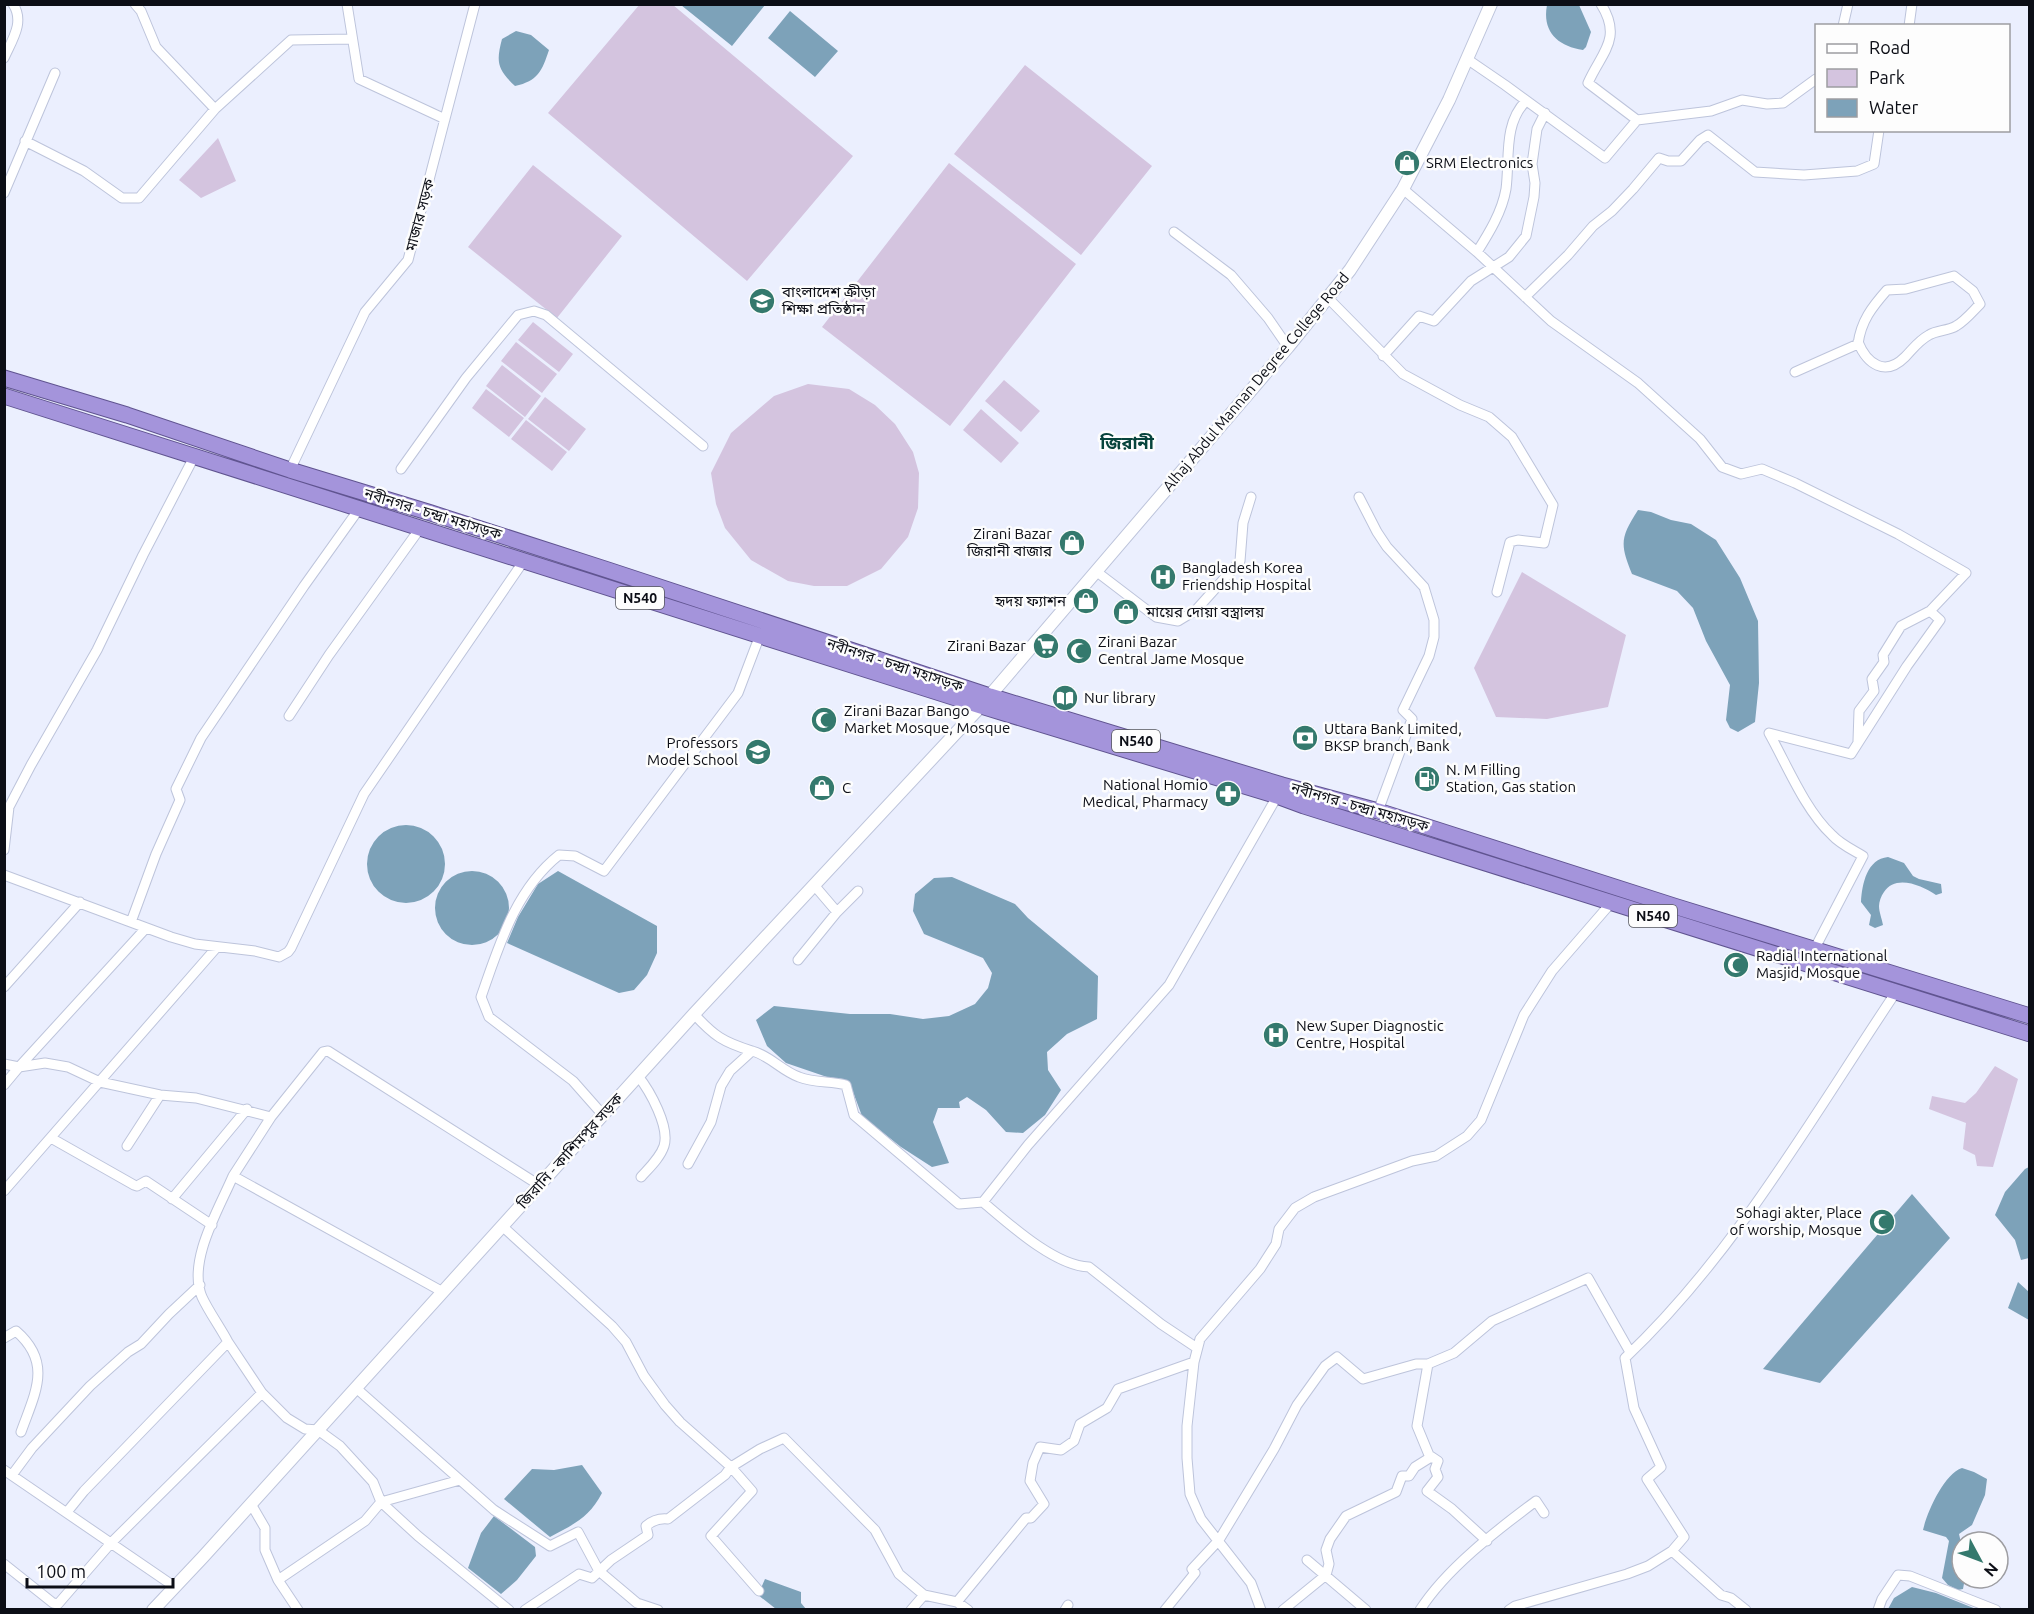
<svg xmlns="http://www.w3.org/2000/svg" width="2034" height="1614" viewBox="0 0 2034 1614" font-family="Ubuntu,'Noto Sans Bengali',sans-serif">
	<rect width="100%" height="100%" fill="#ebeffe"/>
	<path fill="#d4c4df" d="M640 4 673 5 853 156 747 281 548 113Z
		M1025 65 1152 166 1081 255 954 154Z
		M218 138 236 181 201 198 179 180Z
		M949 163 1076 264 950 426 822 327Z
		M533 165 622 236 557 318 468 247Z
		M533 322 573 354 559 372 518 340Z
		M516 342 557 374 542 393 501 361Z
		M502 365 541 396 525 417 486 386Z
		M1004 380 1040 411 1021 432 985 401Z
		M808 384 849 389 875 405 895 424 913 452 919 473 918 508 908 537 881 569 847 586H814L788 581 751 560 725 528 716 504 711 473 731 433 774 396Z
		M486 389 524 418 509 437 472 408Z
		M545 397 586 429 569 451 528 419Z
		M981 409 1019 443 1001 463 963 430Z
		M526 420 567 452 552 471 511 439Z
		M1522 572 1626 635 1608 707 1547 719 1496 717 1474 668Z
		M1995 1066 2018 1079 1993 1167 1977 1166 1975 1155 1963 1149 1966 1123 1929 1109 1932 1096 1965 1103 1976 1093Z"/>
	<path fill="#7da2b9" d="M681 5H765L732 46Z
		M1547 5H1579L1591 32 1586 47 1583 50C1557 46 1542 31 1547 5Z
		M790 11 838 51 815 77 768 38Z
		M516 31 531 35 549 50C542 71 538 81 515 86 497 69 496 62 502 39Z
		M1638 510 1651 512 1671 520 1691 524 1716 540 1740 578 1758 621 1759 683 1755 722 1738 732 1730 728 1726 720 1730 685 1706 641 1693 608 1677 591 1632 574C1620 544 1620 538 1638 510Z
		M367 864a39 39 0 1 1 78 0a39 39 0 1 1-78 0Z
		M1888 857 1904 863 1913 876 1919 879 1941 884 1942 893 1936 895C1922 885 1895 874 1884 892 1881 896 1879 902 1879 906 1879 912 1882 919 1883 925L1875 928 1869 925 1871 915 1861 902C1862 884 1867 859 1888 857Z
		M435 908a37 37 0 1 1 74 0a37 37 0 1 1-74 0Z
		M558 871 657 926V953L647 975 634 990 619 993 507 943 518 917 538 884Z
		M952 877 1015 904 1028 918 1098 976 1097 1019 1067 1034 1047 1052 1048 1070 1061 1090 1045 1115 1023 1133 1006 1132 986 1110 967 1097 959 1102 960 1108H938L933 1122 949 1163 932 1167 901 1147 862 1116 850 1084 843 1079 827 1077 786 1063 767 1046 756 1020 774 1006 850 1014H890L923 1019 949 1016 975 1004 988 988 992 973 983 958 924 934 913 911 915 894 934 878Z
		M2029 1167V1258L2021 1260 2015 1240 1995 1215 2005 1192 2025 1169Z
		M1912 1194 1950 1238 1820 1383 1763 1369Z
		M2018 1282 2029 1292V1320L2008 1308Z
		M582 1465 602 1493C589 1518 574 1524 550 1537L504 1499 532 1469 554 1470Z
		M1962 1468 1974 1472 1987 1479 1985 1495 1972 1525 1959 1534 1962 1547V1578H1965L1963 1589 1958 1590 1948 1585 1942 1578 1949 1541 1946 1537 1923 1530C1927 1512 1944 1474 1962 1468Z
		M494 1516 535 1547 536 1556 517 1580 501 1594 468 1568 481 1533Z
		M765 1579 801 1592V1603L806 1609H776L758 1595Z
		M1912 1587 1936 1593 1976 1609H1888L1894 1598Z"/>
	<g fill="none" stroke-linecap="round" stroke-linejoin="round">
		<g stroke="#bdc4db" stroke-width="11">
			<path id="minor" d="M135 4 141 11 156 47 215 109
				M347 4 359 79 445 119
				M1601 4C1623 39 1601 53 1588 83L1637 120 1711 111 1742 100 1767 104 1783 103 1816 79
				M1843 26 1848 4
				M1909 26 1912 4
				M4 58C12 40 25 22 13 4
				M1467 59 1505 85 1605 158 1637 120
				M25 141 84 171 122 198H139L215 109 291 40 352 39
				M1403 189 1477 252 1551 321 1638 383 1700 439 1722 467 1741 474 1762 469 1795 483 1898 534 1966 573 1930 611 1940 620 1907 666 1851 754 1769 733C1787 765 1805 810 1832 835 1840 844 1853 850 1863 856L1814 950
				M4 193 55 73
				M1174 232 1231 275 1268 318 1288 347
				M1477 252C1489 233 1502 212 1506 189 1510 159 1503 124 1526 101
				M1327 297 1403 374 1460 405 1489 417 1512 437 1553 505 1544 543 1518 540 1510 542 1497 592
				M1525 297 1568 255 1593 226 1612 211 1633 189 1659 158 1668 161H1681L1700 140 1708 135 1755 172 1804 175 1857 171 1874 164 1879 130
				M1383 356 1419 316 1434 321 1471 281 1509 257 1526 236 1534 197 1535 183 1532 164 1537 129 1545 113
				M1795 372 1858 344C1861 321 1872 307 1887 290L1906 289 1954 276 1973 291 1980 304C1973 311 1965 321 1956 326 1948 331 1937 330 1929 335 1918 341 1913 349 1905 357 1885 377 1867 364 1858 342
				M401 469 466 378 518 315 534 311 546 315 703 446
				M290 470 365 312 408 260 475 4
				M1359 497 1377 532 1387 547 1424 587 1434 620V637L1429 656 1403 710 1412 719 1378 811
				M1097 572 1156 617 1178 621 1196 610 1240 561 1243 523 1251 497
				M289 716 329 655 421 527
				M1858 741 1859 711 1874 691 1872 679 1884 662 1883 655 1901 626 1930 611
				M4 850 9 807 31 765 97 650 143 555 194 457
				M4 875 171 937 195 944 255 951 279 957 288 952 291 948 364 794 523 562
				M837 912 858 891
				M131 922 156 854 180 800 176 789 201 738 304 586 359 509
				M798 960 837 912 814 885
				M4 987 80 902
				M694 1014C714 1036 723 1042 752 1051
				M4 1064 19 1067 146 928
				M638 1076C650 1091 670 1127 664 1146 660 1158 649 1168 641 1177
				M4 1085 19 1067 45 1063 68 1067 100 1082 160 1095 196 1098 271 1117 233 1176 443 1292
				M603 1115 573 1081 489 1017 481 997C499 946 515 890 559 855L575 856 604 871 738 693 760 635
				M271 1117 323 1052 328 1051 539 1185
				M51 1138 134 1185 137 1186 146 1181 212 1225
				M127 1146 160 1095
				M688 1164 711 1122 721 1086 730 1071 752 1051C769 1055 782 1071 799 1077 814 1083 831 1081 846 1085L854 1115 867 1126 959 1204 983 1202 1028 1145 1169 985 1279 793
				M4 1191 217 947
				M172 1199 247 1109
				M983 1202C1009 1224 1055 1266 1089 1267L1161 1324 1197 1348
				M502 1226 612 1326 626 1342 644 1376 665 1405 680 1422 731 1467 760 1449 784 1438 875 1530 899 1574 924 1595 957 1602 968 1610
				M4 1338 16 1331C53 1363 35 1393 21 1432
				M228 1342 262 1393 287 1418 305 1429 318 1430 340 1446 373 1482 381 1502 418 1536 509 1610
				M356 1388 494 1510 550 1546 578 1532 599 1571 637 1603 658 1610
				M4 1470 175 1587
				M12 1475 32 1448 90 1386 128 1352 141 1344 169 1314 200 1285
				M251 1504 265 1528V1550L278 1580 298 1610
				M67 1512 84 1491 228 1342C220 1327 209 1312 202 1297 187 1261 219 1209 233 1176
				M1487 1541 1452 1509 1427 1491 1438 1477 1435 1469 1438 1461 1429 1455 1417 1426 1428 1364 1454 1353 1492 1321 1588 1278 1630 1352
				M1307 1560 1366 1610
				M4 1564 53 1603 58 1604 111 1543 262 1393
				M278 1580 365 1521 381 1502 460 1480
				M957 1602 1026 1518H1031L1044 1504 1030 1481 1033 1463 1040 1447 1061 1450 1074 1441 1080 1424 1107 1408 1118 1389 1194 1362
				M525 1610 579 1574 592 1578 611 1560 648 1535 646 1526C653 1520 659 1518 668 1519L725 1475 731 1467 752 1491 711 1536 759 1591
				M911 1610 924 1595
				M1065 1610 1068 1605
				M1165 1610 1195 1573 1192 1569 1219 1540 1274 1449 1297 1405 1325 1366 1337 1357 1363 1379 1416 1364H1428
				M1261 1610 1251 1583 1201 1519 1190 1494 1187 1458V1426L1194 1362 1200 1339 1260 1269 1276 1244 1279 1229 1295 1208 1314 1197 1412 1161 1436 1156 1467 1136 1481 1120 1524 1015 1552 971 1611 903
				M1283 1610 1326 1575 1329 1564 1326 1550 1330 1539 1346 1516 1396 1492 1402 1476H1409L1415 1467 1431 1457
				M1420 1610C1446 1569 1497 1530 1536 1501L1544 1513
				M1509 1610 1515 1606 1627 1574 1648 1566 1672 1551
				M1746 1610 1731 1598 1721 1595 1672 1551 1684 1537 1647 1479 1661 1467 1634 1408 1625 1358C1736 1253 1812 1117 1896 992
				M1878 1610 1882 1599 1898 1575 1910 1576 1996 1610"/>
		</g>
		<g stroke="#bdc4db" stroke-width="14">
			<path id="tertiary" d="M153 1610 203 1557 694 1014 981 706 1288 347 1350 270 1403 189 1449 100 1491 4"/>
		</g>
		<g stroke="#605490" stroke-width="17">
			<path id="trunk" d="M4 378 127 415 290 470 431 513 608 570 990 696 1282 785 1378 811 1674 906 2030 1016
				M4 396 981 706 1277 796 1304 806 2030 1034"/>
		</g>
		<use href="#minor" stroke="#fff" stroke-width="9"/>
		<use href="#tertiary" stroke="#fff" stroke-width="12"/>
		<use href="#trunk" stroke="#a494db" stroke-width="15"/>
	</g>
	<defs>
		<g id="shop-disc" transform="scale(1.35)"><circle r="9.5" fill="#34796d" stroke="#fdfdfd"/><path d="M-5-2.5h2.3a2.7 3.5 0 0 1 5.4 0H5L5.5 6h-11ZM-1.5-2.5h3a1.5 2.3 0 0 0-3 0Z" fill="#fff"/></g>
		<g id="university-disc" transform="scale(1.35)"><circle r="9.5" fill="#34796d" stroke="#fdfdfd"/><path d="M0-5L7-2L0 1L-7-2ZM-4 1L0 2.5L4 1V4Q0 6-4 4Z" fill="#fff"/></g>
		<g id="hospital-disc" transform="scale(1.35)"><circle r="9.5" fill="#34796d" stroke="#fdfdfd"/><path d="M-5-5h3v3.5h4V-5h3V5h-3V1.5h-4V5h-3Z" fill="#fff"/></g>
		<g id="supermarket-disc" transform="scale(1.35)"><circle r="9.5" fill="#34796d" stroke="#fdfdfd"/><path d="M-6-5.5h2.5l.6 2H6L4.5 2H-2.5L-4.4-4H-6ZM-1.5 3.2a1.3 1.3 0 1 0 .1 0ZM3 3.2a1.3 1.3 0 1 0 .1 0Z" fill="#fff"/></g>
		<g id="mosque-disc" transform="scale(1.35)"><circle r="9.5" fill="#34796d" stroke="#fdfdfd"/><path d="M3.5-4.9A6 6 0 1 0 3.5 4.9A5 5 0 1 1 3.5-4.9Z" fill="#fff"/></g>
		<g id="library-disc" transform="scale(1.35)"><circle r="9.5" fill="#34796d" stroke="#fdfdfd"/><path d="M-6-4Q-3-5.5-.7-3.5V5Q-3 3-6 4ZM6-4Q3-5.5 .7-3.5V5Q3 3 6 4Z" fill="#fff"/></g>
		<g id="bank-disc" transform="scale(1.35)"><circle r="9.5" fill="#34796d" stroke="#fdfdfd"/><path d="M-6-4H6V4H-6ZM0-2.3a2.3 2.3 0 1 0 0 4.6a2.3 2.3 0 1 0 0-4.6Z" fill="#fff"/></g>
		<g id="school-disc" transform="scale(1.35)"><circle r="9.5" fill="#34796d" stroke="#fdfdfd"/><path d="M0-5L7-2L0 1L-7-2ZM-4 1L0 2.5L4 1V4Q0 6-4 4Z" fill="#fff"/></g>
		<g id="fuel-disc" transform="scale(1.35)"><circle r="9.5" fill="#34796d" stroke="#fdfdfd"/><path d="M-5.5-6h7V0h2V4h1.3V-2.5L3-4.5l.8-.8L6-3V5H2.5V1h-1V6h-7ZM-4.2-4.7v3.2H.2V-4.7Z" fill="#fff"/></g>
		<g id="pharmacy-disc" transform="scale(1.35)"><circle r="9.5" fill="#34796d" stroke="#fdfdfd"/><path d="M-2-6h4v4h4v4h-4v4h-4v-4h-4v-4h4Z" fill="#fff"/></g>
	</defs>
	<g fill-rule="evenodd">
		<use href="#shop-disc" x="1407" y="163"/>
		<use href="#university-disc" x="762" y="301"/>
		<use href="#shop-disc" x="1072" y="543"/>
		<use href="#hospital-disc" x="1163" y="577"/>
		<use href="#shop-disc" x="1086" y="601"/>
		<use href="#shop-disc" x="1126" y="612"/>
		<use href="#supermarket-disc" x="1046" y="646"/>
		<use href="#mosque-disc" x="1079" y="651"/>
		<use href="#library-disc" x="1065" y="698"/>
		<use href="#mosque-disc" x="824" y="720"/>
		<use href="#bank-disc" x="1305" y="738"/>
		<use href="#school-disc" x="758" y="752"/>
		<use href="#fuel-disc" x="1427" y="779"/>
		<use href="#shop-disc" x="822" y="788"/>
		<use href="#pharmacy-disc" x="1228" y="794"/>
		<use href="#mosque-disc" x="1736" y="965"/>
		<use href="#hospital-disc" x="1276" y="1035"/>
		<use href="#mosque-disc" x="1882" y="1222"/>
	</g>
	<g text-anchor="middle" stroke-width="5" stroke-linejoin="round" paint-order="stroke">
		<g fill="#fdfdfd" stroke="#54565b" stroke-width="1.5">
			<rect x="616" y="587" width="48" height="22" rx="4.5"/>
			<rect x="1112" y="730" width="48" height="22" rx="4.5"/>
			<rect x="1629" y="905" width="48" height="22" rx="4.5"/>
		</g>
		<g font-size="14" font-weight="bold" fill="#0c0e16">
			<text x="640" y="603">N540</text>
			<text x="1136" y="746">N540</text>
			<text x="1653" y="921">N540</text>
		</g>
		<g font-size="15" fill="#0c0e16" stroke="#fdfdfd" text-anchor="start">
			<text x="1426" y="168">SRM Electronics</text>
			<text x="782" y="297">বাংলাদেশ ক্রীড়া<tspan x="782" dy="17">শিক্ষা প্রতিষ্ঠান</tspan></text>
			<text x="1052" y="539" text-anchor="end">Zirani Bazar<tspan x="1052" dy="17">জিরানী বাজার</tspan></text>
			<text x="1182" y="573">Bangladesh Korea<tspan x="1182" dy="17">Friendship Hospital</tspan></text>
			<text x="1066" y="606" text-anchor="end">হৃদয় ফ্যাশন</text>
			<text x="1146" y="617">মায়ের দোয়া বস্ত্রালয়</text>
			<text x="1098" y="647">Zirani Bazar<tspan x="1098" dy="17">Central Jame Mosque</tspan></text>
			<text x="1026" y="651" text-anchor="end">Zirani Bazar</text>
			<text x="1084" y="703">Nur library</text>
			<text x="844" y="716">Zirani Bazar Bango<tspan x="844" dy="17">Market Mosque, Mosque</tspan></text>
			<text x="1324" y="734">Uttara Bank Limited,<tspan x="1324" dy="17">BKSP branch, Bank</tspan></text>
			<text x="738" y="748" text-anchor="end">Professors<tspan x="738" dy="17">Model School</tspan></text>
			<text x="1446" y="775">N. M Filling<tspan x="1446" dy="17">Station, Gas station</tspan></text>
			<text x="1208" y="790" text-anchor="end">National Homio<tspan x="1208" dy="17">Medical, Pharmacy</tspan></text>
			<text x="842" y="793">C</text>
			<text x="1756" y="961">Radial International<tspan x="1756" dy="17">Masjid, Mosque</tspan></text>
			<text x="1296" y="1031">New Super Diagnostic<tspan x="1296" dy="17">Centre, Hospital</tspan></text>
			<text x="1862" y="1218" text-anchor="end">Sohagi akter, Place<tspan x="1862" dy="17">of worship, Mosque</tspan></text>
		</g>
		<g font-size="15" fill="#0c0e16" stroke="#fdfdfd">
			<text transform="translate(420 215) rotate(-75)" y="5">মাজার সড়ক</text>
			<text transform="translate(1256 382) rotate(-50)" y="5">Alhaj Abdul Mannan Degree College Road</text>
			<text transform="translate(433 514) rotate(17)" y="5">নবীনগর - চন্দ্রা মহাসড়ক</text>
			<text transform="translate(895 665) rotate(18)" y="5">নবীনগর - চন্দ্রা মহাসড়ক</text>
			<text transform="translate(1360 807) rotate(16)" y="5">নবীনগর - চন্দ্রা মহাসড়ক</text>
			<text transform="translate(570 1151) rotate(-48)" y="5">জিরানি - কাশিমপুর সড়ক</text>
		</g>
		<g font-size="18" font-weight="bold" fill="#07443c" stroke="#fdfdfd">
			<text x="1127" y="449">জিরানী</text>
		</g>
	</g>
	<rect width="2034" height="1614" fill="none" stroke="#0c0e16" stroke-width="12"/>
	<rect x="1815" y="24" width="195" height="108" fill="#fdfdfd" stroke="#9d9da1" stroke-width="1.5"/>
	<rect x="1827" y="44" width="30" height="9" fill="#ffffff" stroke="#9d9da1" stroke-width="1.5"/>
	<text x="1869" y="54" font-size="18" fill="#0c0e16">Road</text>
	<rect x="1827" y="69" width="30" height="18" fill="#d4c4df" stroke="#9d9da1" stroke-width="1.5"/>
	<text x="1869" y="84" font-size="18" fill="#0c0e16">Park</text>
	<rect x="1827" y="99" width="30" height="18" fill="#7da2b9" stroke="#9d9da1" stroke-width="1.5"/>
	<text x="1869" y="114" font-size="18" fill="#0c0e16">Water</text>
	<g transform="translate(1980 1560) rotate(131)"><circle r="28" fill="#fdfdfd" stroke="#9d9da1" stroke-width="1.5"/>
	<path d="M0-4.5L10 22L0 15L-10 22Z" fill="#34796d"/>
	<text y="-9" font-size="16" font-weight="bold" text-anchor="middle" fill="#0c0e16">N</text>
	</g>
	<path d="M27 1578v9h146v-9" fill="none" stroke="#0c0e16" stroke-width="3"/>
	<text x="36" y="1578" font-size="18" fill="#0c0e16" stroke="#fdfdfd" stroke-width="4.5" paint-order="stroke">100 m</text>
</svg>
